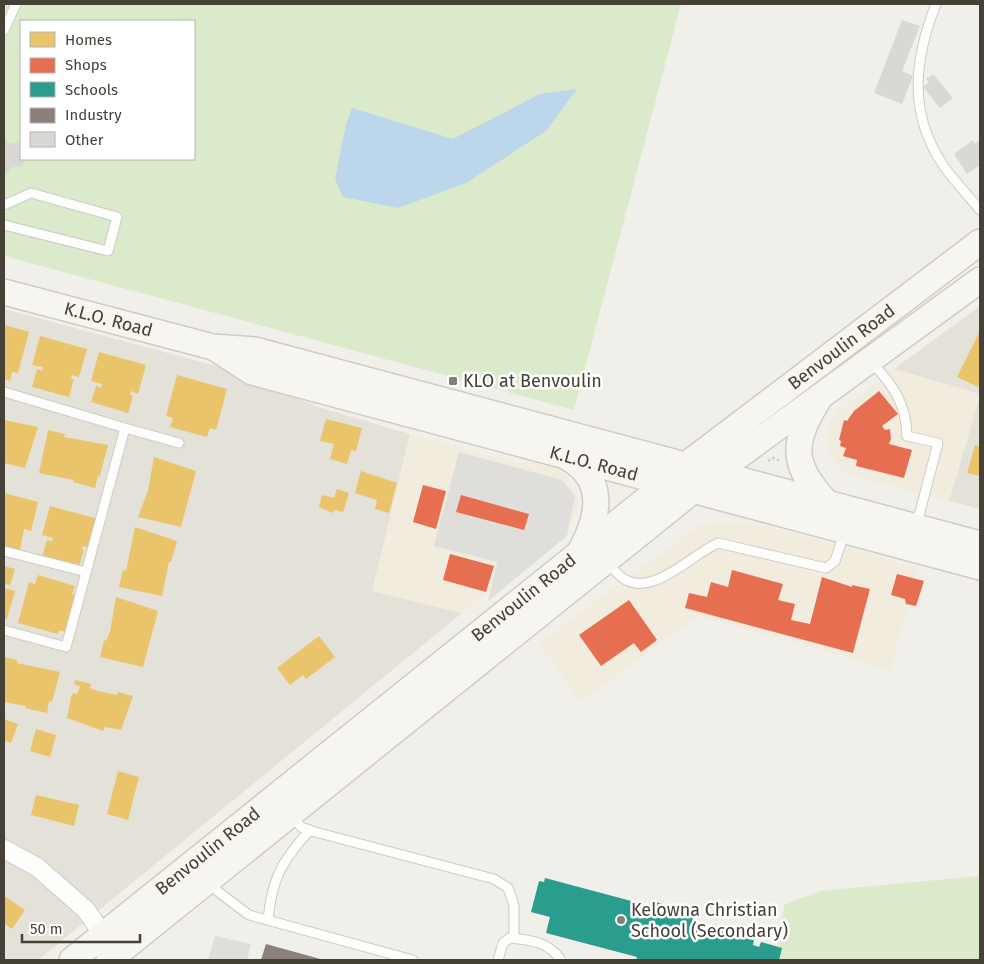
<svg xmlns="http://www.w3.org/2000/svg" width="984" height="964" viewBox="0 0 984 964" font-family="'Fira Sans',sans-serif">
	<rect width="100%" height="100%" fill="#f0efea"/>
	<path fill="#e4e1d8" d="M980 306V394L894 369Z
		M4 309 227 369 318 407 410 434 373 591 462 613 38 960H4Z
		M980 396V509L949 501Z"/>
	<path fill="#f2ecde" d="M894 369 980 394 949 501 849 475 836 464 828 448 829 426 837 412Z
		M410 434 516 463 540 462 561 469 579 498 573 522 462 613 372 591Z
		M725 522 769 526 918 568 890 671 844 656 698 616 580 702 539 643 700 525Z"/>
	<path fill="#dbeacb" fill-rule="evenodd" d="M4 4H681L574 410 4 256ZM21 21H194V159H21Z
		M980 876V960H776L784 905 820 891Z"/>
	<path fill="#dfdeda" d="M459 452 562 480 575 497 567 536 488 601 497 562 434 546Z
		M215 936 251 944 247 960H208Z"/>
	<path fill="#bcd6ec" d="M577 89 546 131 466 183 398 208 343 197 335 179 346 124 352 108 453 139 540 94Z"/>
	<path fill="#e9c46a" d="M4 325 29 332 18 373 12 372 10 381 4 379Z
		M980 331V383L978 387 957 377Z
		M40 336 87 349 79 377 72 375 71 379H74L69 397 32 387 37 369 42 371 43 367 32 365Z
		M99 352 146 365 138 394 131 391 130 395 133 396 128 413 91 402 96 386 101 388 102 384 91 381Z
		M177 375 227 389 216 430 210 428 207 437 170 427 173 418 166 416Z
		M326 419 362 428 356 451 351 450 347 464 330 459 334 444 320 441Z
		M4 420 38 427 25 468 4 463Z
		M48 430 65 434 64 437 108 445 100 476H98L95 488 73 482 74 480 39 473Z
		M975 445 980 447V476L967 473Z
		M154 457 196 471 181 527 138 517 148 491Z
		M361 471 397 483 389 513 375 509 377 500 355 493Z
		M337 489 349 493 343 512 334 510 333 513 319 507 322 495 334 498Z
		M4 493 38 502 31 531 24 529 20 550 4 546Z
		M50 506 98 519 90 548 83 546 82 549 84 550 79 567 42 557 47 540 52 541 53 538 42 535Z
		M135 527 177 541 171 562H169L162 596 119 587 123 570 126 571Z
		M4 566 15 569 10 585 4 584Z
		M38 575 75 586 72 594 79 596 68 633 59 630 58 634 18 623 29 582 35 584Z
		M4 588 15 591 7 619H4Z
		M116 597 158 611 143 667 100 657 104 640 106 641 110 632Z
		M319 636 335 657 306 679 303 675 290 685 277 668Z
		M4 657 17 660V663L60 672 52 702 49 701 47 713 25 708 26 706 4 702Z
		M75 680 91 684 90 688 98 691 117 695 118 692 133 696 121 730 105 727 103 731 67 718 71 697 73 693 77 694 80 686 74 684Z
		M4 719 18 724 11 743 4 740Z
		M36 729 56 735 50 757 30 751Z
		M118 771 139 777 128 820 107 814Z
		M36 795 79 805 74 826 31 815Z
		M6 897 25 910 12 929 4 923V898Z"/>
	<path fill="#e76f51" d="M879 391 898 414 882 426 885 430 890 429 891 439 889 444 912 450 904 478 856 466 857 460 843 456 846 448 840 446 841 441 839 440 844 420 847 421 854 411Z
		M423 485 446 491 436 529 413 522Z
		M461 495 529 514 524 530 456 512Z
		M450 554 494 566 486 592 443 580Z
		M732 570 783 584 778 600 795 604 791 620 810 624 822 577 852 587V585L870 589 853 653 685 608 689 593 707 597 711 582 728 587Z
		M897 574 924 581 916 606 906 604 905 599 891 595Z
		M629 600 657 640 641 652 634 643 601 666 579 635Z"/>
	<path fill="#2a9d8f" d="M545 878 650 906 652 901 674 907 673 912 693 917 692 923 754 940 753 945 759 947 761 942 782 948 779 960H636L637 957 546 933 550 917 531 912 539 881 544 882Z"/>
	<path fill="#8a817c" d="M266 944 324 960H261Z"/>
	<path fill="#dad8d2" d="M902 20 920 26 902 71 913 76 902 104 874 93Z
		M933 74 953 98 940 108 923 87 929 82 926 79Z
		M4 140 10 144 17 142 21 146V159H26L22 166 12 167 4 178Z
		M973 140 975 144 980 140V165L967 174 954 154Z"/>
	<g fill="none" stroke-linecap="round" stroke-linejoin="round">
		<g stroke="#cccbc6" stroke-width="11">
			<path id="service" d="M936 4C914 60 908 113 943 165 954 181 968 195 980 210
				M4 30 16 4
				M4 205 31 193 117 217 108 251 4 225
				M871 361C893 386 906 402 907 436L938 443 916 527
				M4 392 125 428 66 647 4 630
				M125 428 179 443
				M4 551 86 572
				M608 563C613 568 618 575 624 579 653 597 691 555 718 543L826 568 835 561 845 531
				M292 815 301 827 315 832 494 879 508 888 514 905V938
				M208 884 249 915 413 960
				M268 920C272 878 282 861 310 830
				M498 960 503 943 510 938C531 940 549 942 561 960"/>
		</g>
		<g stroke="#cccbc6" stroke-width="20">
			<path id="minor" d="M4 849 37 867 86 910 109 943"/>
		</g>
		<g stroke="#cfccc1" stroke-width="28">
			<g id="secondary">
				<path id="s1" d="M4 292 213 347 255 350 980 544"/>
				<path id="s2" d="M215 348 252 372 980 567"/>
				<path d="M817 402C790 445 793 467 827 503"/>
				<path d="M567 457C607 479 599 517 581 550"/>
				<path id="s3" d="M72 960 668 482 686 465 980 242"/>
				<path d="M109 960 715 473 980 280"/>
			</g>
		</g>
		<path stroke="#d0cfca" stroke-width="2.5" stroke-dasharray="2.5 2.5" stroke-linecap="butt" d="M768 461 773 458 779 460"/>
		<use href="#service" stroke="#fdfdfc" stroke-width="9"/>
		<use href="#minor" stroke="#fdfdfc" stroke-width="18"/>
		<use href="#secondary" stroke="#f6f5ef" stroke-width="25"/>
	</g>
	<g fill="#827e76" stroke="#fff" stroke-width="2">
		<rect x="448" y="376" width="10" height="10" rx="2.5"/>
		<circle cx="621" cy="920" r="5"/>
	</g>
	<g text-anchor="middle" stroke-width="5" stroke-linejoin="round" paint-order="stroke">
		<g font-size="18" fill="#464137" stroke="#fff">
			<text dy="6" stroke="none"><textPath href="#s1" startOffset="108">K.L.O. Road</textPath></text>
			<text dy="6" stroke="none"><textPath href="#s3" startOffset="984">Benvoulin Road</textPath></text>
			<text dy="6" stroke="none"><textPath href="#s2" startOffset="398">K.L.O. Road</textPath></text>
			<text dy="6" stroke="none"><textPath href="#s3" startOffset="579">Benvoulin Road</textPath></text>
			<text dy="6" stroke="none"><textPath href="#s3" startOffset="174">Benvoulin Road</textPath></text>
		</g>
		<g font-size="18" fill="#464137" stroke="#fff" text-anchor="start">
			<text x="463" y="387">KLO at Benvoulin</text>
			<text x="631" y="916">Kelowna Christian<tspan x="631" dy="21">School (Secondary)</tspan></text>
		</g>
	</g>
	<rect width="984" height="964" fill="none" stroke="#464137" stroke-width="10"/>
	<rect x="20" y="20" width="175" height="140" fill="#ffffff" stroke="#b5b3af"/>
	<rect x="30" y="32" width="25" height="15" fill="#e9c46a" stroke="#b5b3af"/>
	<text x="65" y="45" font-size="15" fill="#464137">Homes</text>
	<rect x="30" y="58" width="25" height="15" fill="#e76f51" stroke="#b5b3af"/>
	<text x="65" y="70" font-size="15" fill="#464137">Shops</text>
	<rect x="30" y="82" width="25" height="15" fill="#2a9d8f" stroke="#b5b3af"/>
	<text x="65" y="95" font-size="15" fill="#464137">Schools</text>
	<rect x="30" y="108" width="25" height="15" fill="#8a817c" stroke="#b5b3af"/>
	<text x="65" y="120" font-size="15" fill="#464137">Industry</text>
	<rect x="30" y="132" width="25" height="15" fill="#dad8d2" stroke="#b5b3af"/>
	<text x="65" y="145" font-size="15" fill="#464137">Other</text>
	<path d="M22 934v8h118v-8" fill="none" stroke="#464137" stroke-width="2.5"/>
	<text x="30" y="934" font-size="15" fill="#464137" stroke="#ffffff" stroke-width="4" paint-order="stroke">50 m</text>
</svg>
